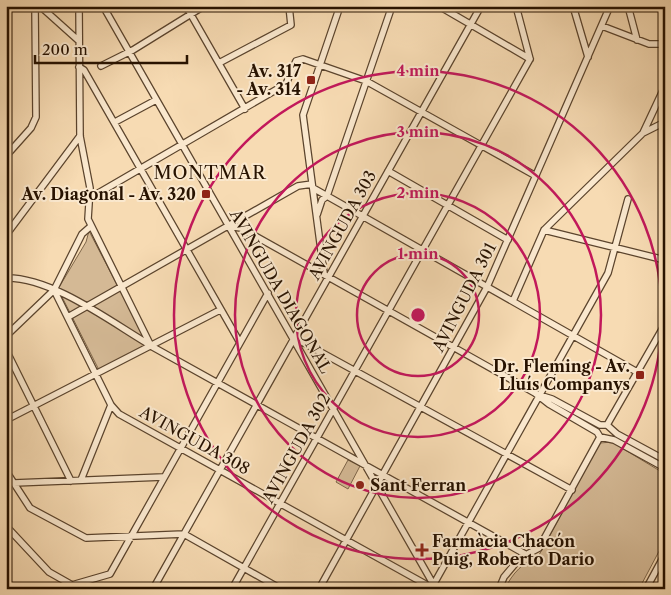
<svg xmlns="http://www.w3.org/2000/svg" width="671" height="595" viewBox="0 0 671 595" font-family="'Libre Caslon Text',serif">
	<rect width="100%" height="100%" fill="#f7dbb3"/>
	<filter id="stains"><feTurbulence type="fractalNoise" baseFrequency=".004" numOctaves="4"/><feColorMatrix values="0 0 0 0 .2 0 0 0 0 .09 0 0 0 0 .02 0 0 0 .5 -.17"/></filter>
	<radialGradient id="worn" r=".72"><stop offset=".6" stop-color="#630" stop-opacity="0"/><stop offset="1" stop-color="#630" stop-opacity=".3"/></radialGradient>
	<path fill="#d4b995" stroke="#7e664a" d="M89 231 148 344 99 370 58 289 86 242Z
		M612 442 665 474V540L639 589H505C512 573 524 562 539 555L600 443Z
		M348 460 360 466 348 489 336 482Z"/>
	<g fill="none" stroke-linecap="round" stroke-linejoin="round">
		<g stroke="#5b442d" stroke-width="8">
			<path id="street" d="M40 6 79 41
				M79 6 80 136 90 188 88 219 151 346 525 554
				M103 6 436 589
				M186 6 245 109
				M439 6 530 59
				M516 6 530 59
				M573 6 588 57
				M628 6 637 40
				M602 26 649 44H665
				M219 63 291 25 289 6
				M101 66 133 50 204 6
				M79 67 84 70 239 341
				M115 122 156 100
				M643 133 665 86
				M6 156 31 128 36 117 35 6
				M388 171 508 240
				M313 188 637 372
				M90 198 286 84 296 61 303 59 366 81 536 176
				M317 215 322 200 327 196 392 6
				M227 226 241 228 535 393 549 404 597 432 600 437 614 440 665 468
				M544 230 665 260
				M6 235 80 136
				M324 273 303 115 340 6
				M6 278C52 277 111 322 150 345
				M54 290 111 405 119 414 427 585H434
				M513 301 544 230 643 133 665 122
				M68 317 298 186 312 184
				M6 336 54 290 82 234 90 227
				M295 338 572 490
				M6 350 71 481
				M539 395 552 399 600 425H607
				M6 420 220 310
				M607 425 665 324
				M607 425 617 434 665 460
				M6 471 30 508 86 538 184 534 281 589
				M81 480 111 405
				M14 483 163 477
				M6 526 49 572 79 589
				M70 589 72 585 110 574 268 293
				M153 589 481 6
				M232 589 530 59
				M319 589 487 287 610 6
				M431 589 608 273 628 199
				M499 589 504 577 520 558 539 548 600 437
				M646 589 665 554"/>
		</g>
		<use href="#street" stroke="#fae8ce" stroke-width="5.5"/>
	</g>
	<g fill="none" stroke="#c2185b" stroke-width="2.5">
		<circle cx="418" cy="315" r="61"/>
		<circle cx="418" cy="315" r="122"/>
		<circle cx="418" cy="315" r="183"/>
		<circle cx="418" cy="315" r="244"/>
	</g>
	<g fill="#8f2418" stroke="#fae8ce" stroke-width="2">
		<rect x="306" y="75" width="10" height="10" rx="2.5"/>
		<rect x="201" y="189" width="10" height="10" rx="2.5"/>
		<rect x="635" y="370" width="10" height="10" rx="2.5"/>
		<circle cx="360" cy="485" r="5"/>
		<path d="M419.5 542.5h5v5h5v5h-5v5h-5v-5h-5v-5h5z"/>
	</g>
	<g text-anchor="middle" stroke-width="4" stroke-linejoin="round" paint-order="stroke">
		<g font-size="16" font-weight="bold" fill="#271200" stroke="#fae8ce" text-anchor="end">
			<text x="301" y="77">Av. 317<tspan x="301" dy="18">- Av. 314</tspan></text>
			<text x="196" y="200">Av. Diagonal - Av. 320</text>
			<text x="630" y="372">Dr. Fleming - Av.<tspan x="630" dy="18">Lluís Companys</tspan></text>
			<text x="370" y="491" text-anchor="start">Sant Ferran</text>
			<text x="432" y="547" text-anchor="start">Farmàcia Chacón<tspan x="432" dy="18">Puig, Roberto Dario</tspan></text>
		</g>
		<g font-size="16" fill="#271200" stroke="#fae8ce">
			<text transform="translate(342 225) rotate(-61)" y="6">AVINGUDA 303</text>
			<text transform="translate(281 291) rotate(60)" y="6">AVINGUDA DIAGONAL</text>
			<text transform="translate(464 297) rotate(-63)" y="6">AVINGUDA 301</text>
			<text transform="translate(195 440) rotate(29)" y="6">AVINGUDA 308</text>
			<text transform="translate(296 448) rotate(-61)" y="6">AVINGUDA 302</text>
		</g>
		<g font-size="18" letter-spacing="1" fill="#271200" stroke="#fae8ce">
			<text x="210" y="179">MONTMAR</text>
		</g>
	</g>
	<circle cx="418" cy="315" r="8" fill="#c2185b" stroke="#fae8ce" stroke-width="2.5"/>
	<g font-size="15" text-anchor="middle" font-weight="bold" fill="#c2185b" stroke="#fae8ce" stroke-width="4" stroke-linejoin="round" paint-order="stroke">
		<text x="418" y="76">4 min</text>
		<text x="418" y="137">3 min</text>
		<text x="418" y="198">2 min</text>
		<text x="418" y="259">1 min</text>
	</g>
	<rect width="671" height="595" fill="none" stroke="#f7dbb3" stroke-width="25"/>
	<rect x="8" y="8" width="656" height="580" fill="none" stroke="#271200" stroke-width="2.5"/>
	<rect x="12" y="12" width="646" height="570" fill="none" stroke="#271200"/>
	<path d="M35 55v8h152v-8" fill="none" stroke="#271200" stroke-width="2.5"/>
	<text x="42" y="55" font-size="15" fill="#271200" stroke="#fae8ce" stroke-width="4" paint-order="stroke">200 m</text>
	<rect width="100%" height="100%" filter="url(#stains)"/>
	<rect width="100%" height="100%" fill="url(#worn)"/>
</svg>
